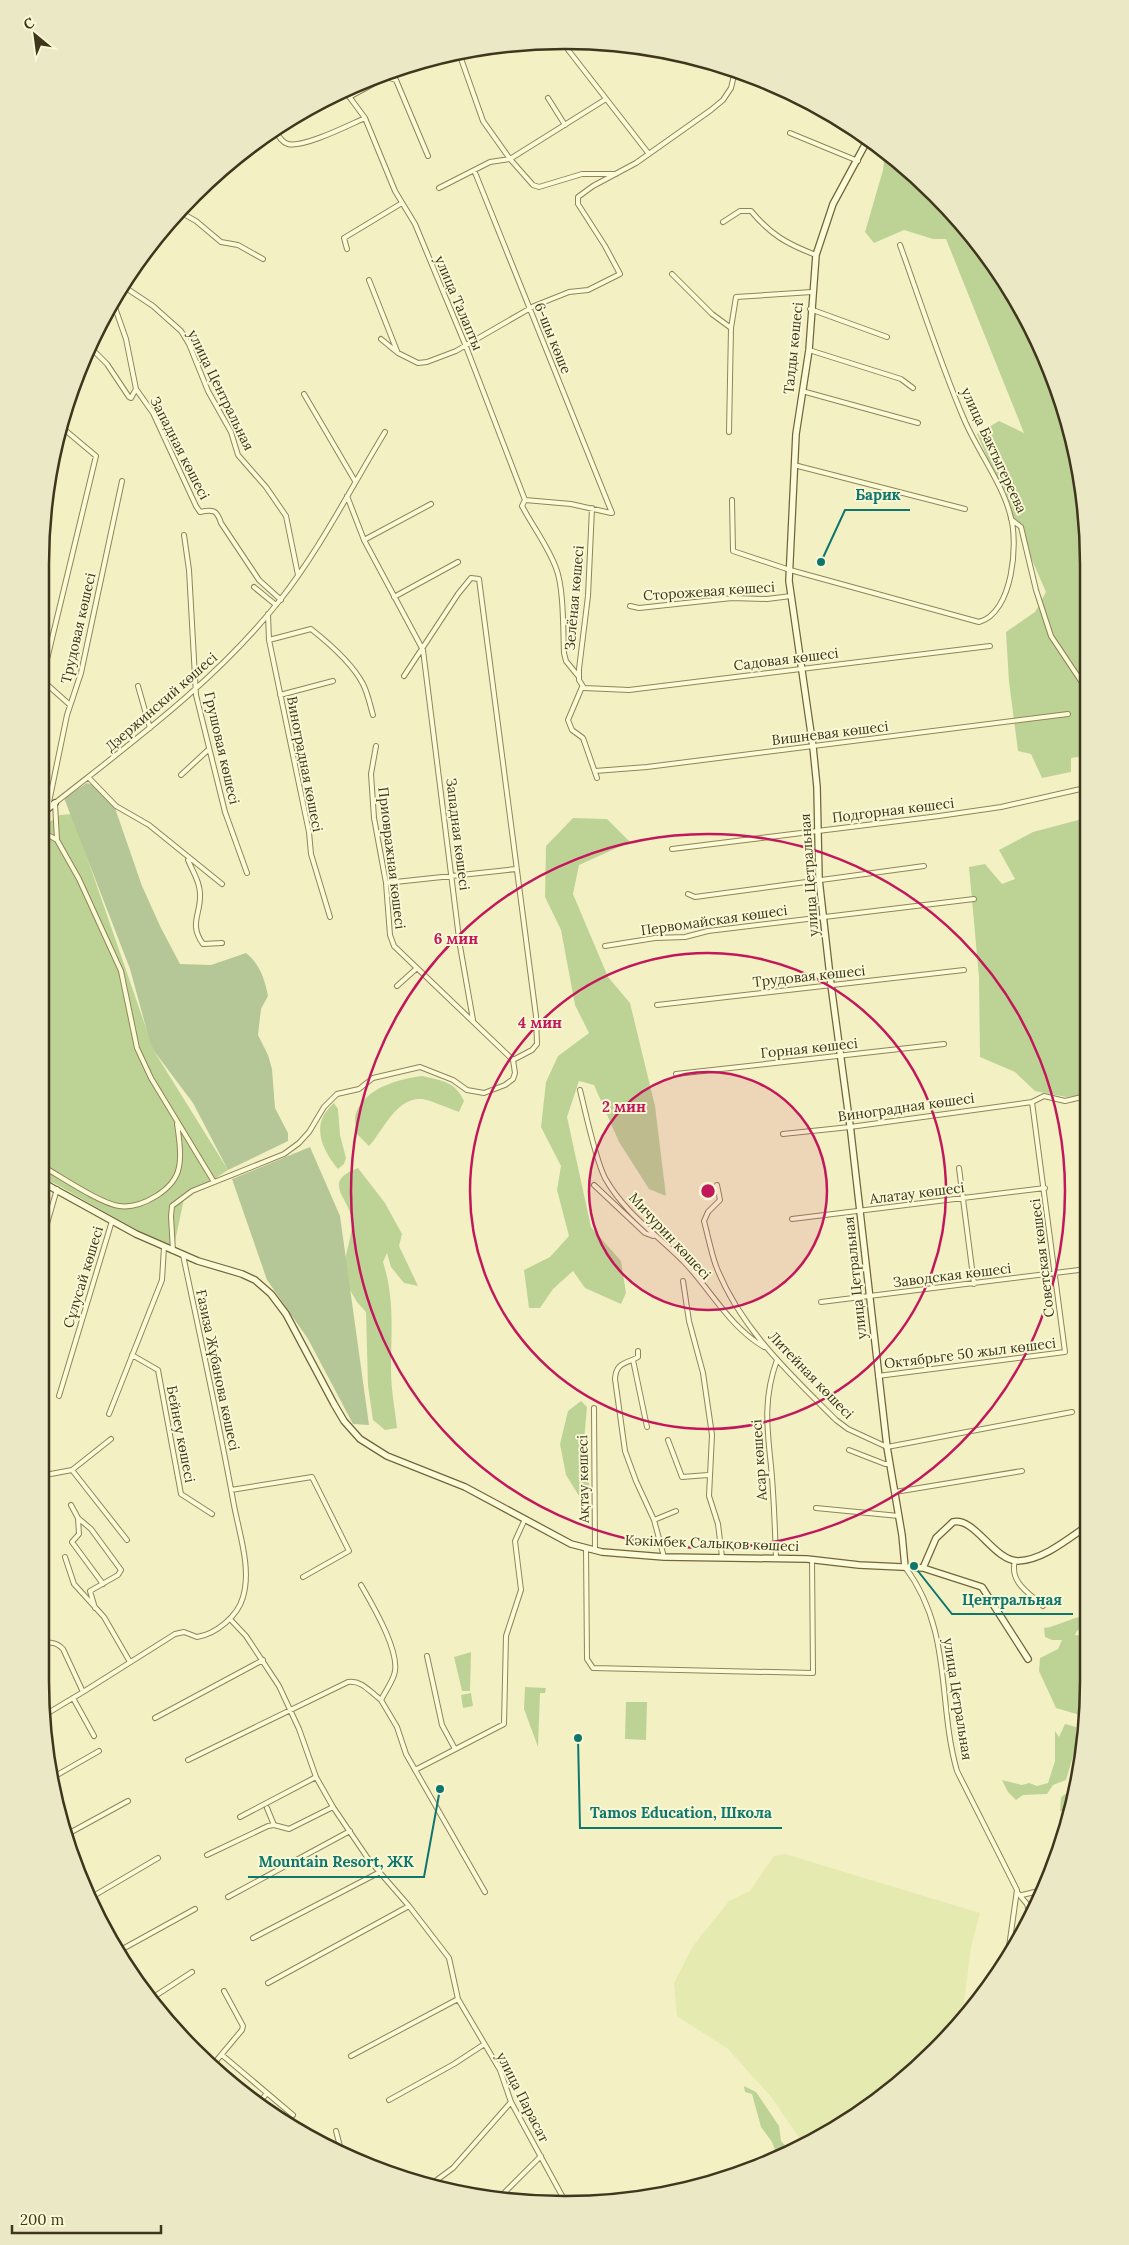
<svg xmlns="http://www.w3.org/2000/svg" width="1129" height="2245" viewBox="0 0 1129 2245" font-family="Lora,serif">
	<rect width="100%" height="100%" fill="#f3f1c4"/>
	<path fill="#e5eab0" d="M785 1854 980 1913 971 1947 962 2019 936 2051 884 2097 805 2146 772 2098 728 2049 677 2016 674 1983 693 1946 729 1901 750 1891 774 1856Z"/>
	<path fill="#bdd396" d="M885 153 910 170 981 245 1049 364 1085 496V756L1071 758V772L1042 778 1031 754 1018 751 1009 682 1006 632 1035 612 1046 592 977 434 999 421 1024 433 946 239H933L904 230 874 243 865 232 883 170Z
		M72 814 154 1051 228 1170 184 1199 173 1251 54 1183 40 1179 41 828 60 815Z
		M573 818 607 819 630 842 579 865 573 894 608 977 630 1003 655 1106 666 1196 649 1189 619 1142 594 1085 579 1081 567 1117 591 1227 621 1261 626 1293 621 1304 585 1288 573 1271 553 1289 540 1308H529L524 1270 550 1257 569 1236 557 1190 561 1166 541 1127 546 1082 558 1056 589 1033 575 1005 561 930 545 897 546 846Z
		M1082 819 1085 821 1086 1095 1066 1097 1035 1091 1015 1072 980 1057 979 977 969 867 985 864 1002 884 1015 879 999 850 1033 832Z
		M422 1076C441 1080 456 1082 464 1101L459 1112C450 1109 430 1100 422 1099 396 1097 383 1131 369 1146L356 1133C356 1127 354 1118 356 1113 366 1087 399 1079 422 1076Z
		M334 1103 338 1109 340 1135 346 1158 344 1164 338 1169C321 1149 310 1123 334 1103Z
		M358 1168 385 1203 402 1234 399 1246 418 1286 404 1283 391 1267 387 1253 383 1262C395 1300 391 1331 391 1370 391 1389 395 1409 397 1428L385 1430 373 1420 368 1386 366 1312 357 1302 341 1275C344 1263 353 1231 352 1221 350 1198 320 1182 358 1168Z
		M581 1401 587 1407 584 1441 590 1494 579 1496 566 1475 560 1444 568 1411Z
		M1088 1616V1622L1077 1631 1075 1635 1088 1636 1086 1724 1080 1715 1056 1708 1039 1671 1040 1658 1058 1649 1062 1640H1052L1045 1637 1044 1628C1060 1626 1073 1616 1088 1616Z
		M471 1652 470 1691H462L454 1657Z
		M525 1687 546 1688 545 1693H540L538 1747 524 1709Z
		M471 1693 473 1706 463 1708 461 1695Z
		M626 1702H647L646 1740 625 1739Z
		M1065 1724 1076 1727V1746L1066 1780 1053 1785 1047 1794 1023 1795 1016 1800 1008 1792 1002 1780 1022 1785 1029 1783 1037 1786 1048 1783 1055 1761V1731L1059 1737Z
		M1076 1787 1074 1798 1066 1811H1060L1061 1797Z
		M744 2086 756 2092 779 2126 781 2141 792 2153 778 2158 772 2142 761 2127 752 2094 745 2092Z"/>
	<path fill="#b5c796" d="M87 783 94 785 115 808 142 886 161 928 180 964 211 965 246 953C260 964 265 980 268 996L261 1009 258 1035 268 1055 272 1069 275 1108 288 1133V1141L228 1170 193 1103 154 1051 150 1042 130 969 64 798Z
		M310 1147 340 1216 369 1425 353 1424 308 1339 267 1280 232 1179Z"/>
	<g fill="none" stroke-linecap="round" stroke-linejoin="round">
		<g stroke="#908458" stroke-width="6">
			<path id="street" d="M562 42 649 154
				M345 91 365 118 395 191 415 224 465 344 525 500
				M349 97 386 77 396 80 428 156
				M548 98 565 125
				M606 99 510 159 533 185 539 187 582 174H616
				M275 130C278 135 281 142 288 144 304 148 349 125 365 118
				M790 133 858 161
				M474 170 612 513
				M439 188 490 162 510 159 483 121 459 53
				M180 212 196 221 221 242 238 245 263 259
				M723 222 740 211H751C771 235 787 244 816 255
				M347 249 344 238 402 203
				M672 274 712 314 731 328
				M369 280 397 351
				M123 286 153 306 181 331 189 344 208 391 231 432 238 455 266 487 286 516 298 575
				M113 302 126 339 136 389 153 413 196 506 200 512C213 509 217 510 221 523L259 580 281 600
				M810 309 887 337
				M381 339 398 353 418 363 427 362 456 351 534 306 569 292 588 290 620 274 605 246 578 204V197L593 186 636 163 711 110 723 100 731 88 735 71
				M89 346 107 364 129 397 131 398 136 389
				M809 350 901 379 913 388
				M802 391 918 423
				M304 394 355 481
				M729 432 731 328 736 297 812 292
				M794 465 965 509
				M347 496 364 540 423 650 460 946 473 1020
				M525 500 522 506C533 527 548 546 556 568 564 588 563 631 564 653L566 661 579 677
				M525 500 571 504 611 513
				M732 500 733 551 790 570 979 622C1013 613 1019 542 1010 514 1002 483 977 450 964 419 940 363 921 303 900 245
				M592 508 588 596 579 669V680L584 688 629 690 990 646
				M1011 519 1021 527 1036 590 1051 636 1085 687
				M184 535 189 570 196 695 225 812 247 873
				M364 540 431 504
				M254 587 276 605
				M394 597 458 562
				M630 606 639 608 732 598 767 599 791 596
				M268 614 269 640 309 832 311 854 330 917
				M269 640 311 629C330 644 352 663 363 684 368 694 370 705 373 715
				M404 676 458 594 471 578 479 579 536 1016 537 1044 532 1050 513 1060
				M42 680 96 456 59 425
				M42 680 70 705
				M138 686 150 728
				M582 687 568 720 572 730 583 738 597 778
				M280 695 333 681
				M595 771 647 767 1068 714
				M181 775 208 750
				M89 778 116 806 149 825 222 884
				M48 807 67 715 81 673 122 481
				M41 838 50 836 57 840
				M672 849 939 816 1001 807 1085 788
				M188 860C193 872 201 884 200 897 200 915 189 925 203 944L222 943
				M386 883 516 869
				M688 894 695 897 924 866
				M605 946 655 938 685 937 708 931 974 899
				M397 986 417 968
				M657 1005 964 970
				M676 1074 944 1044
				M580 1090C586 1114 595 1158 605 1178 625 1214 659 1236 686 1264 712 1292 730 1327 764 1347
				M783 1134 850 1127 1032 1102 1044 1096 1065 1101 1086 1096
				M40 1165C59 1175 99 1203 119 1206 141 1209 175 1190 179 1167 182 1154 179 1137 177 1124
				M959 1168 974 1284
				M214 1182 151 1078 137 1048 121 971 79 879 57 840 55 803C135 740 217 680 280 600 319 551 352 486 385 432
				M594 1185 645 1233 653 1236
				M717 1185 720 1200 708 1212 704 1221C708 1236 711 1252 716 1266 740 1328 790 1374 836 1420L848 1429 887 1447 1072 1412
				M792 1219 1045 1188
				M40 1248 57 1189
				M173 1251 171 1216 172 1206 192 1191 284 1154 299 1143 309 1132 324 1107 337 1094 359 1089 373 1078 420 1067 453 1080 467 1090 484 1093 505 1085 513 1079 515 1073 513 1060 394 946 390 935 386 883 374 818 371 774 376 746
				M683 1281 689 1321 703 1373 712 1435 709 1496 718 1524 722 1557
				M821 1302 1087 1269
				M638 1351V1357C626 1364 616 1362 615 1379L625 1451 636 1481 654 1520 664 1557
				M132 1355 158 1370 181 1494 212 1514
				M633 1360 647 1427
				M878 1376 1065 1352 1032 1102
				M59 1396 112 1221
				M594 1408 595 1550
				M109 1414 162 1280 164 1247
				M668 1440 682 1477 708 1475
				M849 1450 885 1464H890
				M72 1470 127 1540
				M40 1476 72 1470 111 1439
				M231 1490 312 1477 349 1551 303 1577
				M895 1492 1022 1471
				M71 1505 78 1518 91 1529 121 1570 118 1575 90 1591 95 1608
				M816 1508 899 1516
				M78 1518 79 1534 72 1542 103 1584
				M654 1520 676 1511
				M586 1548 587 1659 593 1668 813 1673 812 1559
				M65 1557 74 1584 104 1617 130 1662
				M776 1559C775 1528 774 1497 771 1466 767 1428 763 1398 777 1360
				M1015 1561C1009 1582 1029 1593 1043 1606
				M905 1567C953 1631 937 1701 957 1771L1017 1890 1007 1961
				M361 1585C372 1604 402 1654 394 1675 391 1684 385 1692 381 1700L397 1727 406 1754 485 1892
				M230 1619 246 1636 279 1686 299 1729 316 1777 333 1807 369 1860 409 1906 449 1958 458 1999 500 2070 511 2102 566 2203
				M40 1645C50 1642 55 1641 63 1649L83 1692 175 1634 184 1632 197 1637C216 1634 238 1616 243 1597 252 1567 238 1530 233 1500 218 1418 200 1336 183 1255
				M427 1656 442 1725 455 1749
				M73 1698 94 1736
				M43 1716 83 1692
				M155 1718 263 1660
				M188 1760 348 1682C362 1680 370 1692 381 1700
				M415 1770 504 1724 506 1636 521 1590 515 1541 525 1519
				M50 1779 99 1751
				M267 1808 274 1825
				M240 1817 316 1777
				M64 1836 128 1801
				M207 1855 268 1826 274 1825 289 1829 333 1807
				M1017 1892 1027 1904 1031 1919
				M1022 1895 1043 1890
				M228 1897 350 1831
				M90 1898 158 1858
				M253 1938 380 1872
				M117 1952 195 1909
				M268 1983 409 1906
				M149 2000 192 1972
				M222 2055 293 2115
				M351 2056 458 1999
				M211 2067 242 2030 243 2026 224 1991
				M389 2100 454 2064 483 2045
				M259 2103 267 2093
				M336 2131 342 2154
				M430 2185 453 2168 511 2102
				M497 2200 541 2156"/>
		</g>
		<g stroke="#72643b" stroke-width="8">
			<path id="secondary" d="M867 141 833 204 816 255 809 350 796 434 789 581 813 747 817 787 819 879 831 985 851 1133 887 1447 902 1535 905 1567
				M41 814 55 803
				M40 1181 136 1234 198 1261 242 1274 255 1280 271 1294 286 1314 334 1404 344 1421 360 1439 387 1456 465 1487 571 1544 602 1552 664 1557 807 1559 859 1565 923 1568 936 1538 953 1522C975 1517 994 1561 1018 1561 1043 1560 1068 1539 1087 1526
				M923 1568 982 1587 1028 1659"/>
		</g>
		<use href="#street" stroke="#fcfbd8" stroke-width="4"/>
		<use href="#secondary" stroke="#fcfbd8" stroke-width="5.5"/>
	</g>
	<circle cx="708" cy="1191" r="119" fill="#c2185b" fill-opacity=".12"/>
	<g fill="none" stroke="#c2185b" stroke-width="2.5">
		<circle cx="708" cy="1191" r="119"/>
		<circle cx="708" cy="1191" r="238"/>
		<circle cx="708" cy="1191" r="357"/>
	</g>
	<g text-anchor="middle" stroke-width="4" stroke-linejoin="round" paint-order="stroke">
		<g font-size="14" fill="#3f361d" stroke="#f9f8d4">
			<text transform="translate(459 303) rotate(67)" y="5">улица Талапты</text>
			<text transform="translate(553 338) rotate(68)" y="5">6-шы көше</text>
			<text transform="translate(793 348) rotate(-84)" y="5">Талды көшесі</text>
			<text transform="translate(221 390) rotate(64)" y="5">улица Центральная</text>
			<text transform="translate(180 448) rotate(63)" y="5">Западная көшесі</text>
			<text transform="translate(994 450) rotate(65)" y="5">улица Бактыгереева</text>
			<text transform="translate(709 591) rotate(-4)" y="5">Сторожевая көшесі</text>
			<text transform="translate(574 598) rotate(-85)" y="5">Зелёная көшесі</text>
			<text transform="translate(78 628) rotate(-77)" y="5">Трудовая көшесі</text>
			<text transform="translate(786 659) rotate(-7)" y="5">Садовая көшесі</text>
			<text transform="translate(161 702) rotate(-41)" y="5">Дзержинский көшесі</text>
			<text transform="translate(830 733) rotate(-7)" y="5">Вишневая көшесі</text>
			<text transform="translate(222 748) rotate(77)" y="5">Грушовая көшесі</text>
			<text transform="translate(305 764) rotate(79)" y="5">Виноградная көшесі</text>
			<text transform="translate(893 810) rotate(-7)" y="5">Подгорная көшесі</text>
			<text transform="translate(458 834) rotate(83)" y="5">Западная көшесі</text>
			<text transform="translate(392 858) rotate(83)" y="5">Приовражная көшесі</text>
			<text transform="translate(809 875) rotate(-94)" y="5">улица Цетральная</text>
			<text transform="translate(714 920) rotate(-8)" y="5">Первомайская көшесі</text>
			<text transform="translate(809 976) rotate(-6)" y="5">Трудовая көшесі</text>
			<text transform="translate(809 1048) rotate(-6)" y="5">Горная көшесі</text>
			<text transform="translate(906 1107) rotate(-8)" y="5">Виноградная көшесі</text>
			<text transform="translate(917 1193) rotate(-7)" y="5">Алатау көшесі</text>
			<text transform="translate(670 1236) rotate(47)" y="5">Мичурин көшесі</text>
			<text transform="translate(1042 1258) rotate(-97)" y="5">Советская көшесі</text>
			<text transform="translate(952 1275) rotate(-7)" y="5">Заводская көшесі</text>
			<text transform="translate(83 1277) rotate(-73)" y="5">Сұлусай көшесі</text>
			<text transform="translate(855 1278) rotate(-96)" y="5">улица Цетральная</text>
			<text transform="translate(970 1353) rotate(-7)" y="5">Октябрьге 50 жыл көшесі</text>
			<text transform="translate(218 1370) rotate(78)" y="5">Ғазиза Жұбанова көшесі</text>
			<text transform="translate(811 1375) rotate(46)" y="5">Литейная көшесі</text>
			<text transform="translate(181 1434) rotate(79)" y="5">Бейнеу көшесі</text>
			<text transform="translate(759 1460) rotate(-94)" y="5">Асар көшесі</text>
			<text transform="translate(583 1479) rotate(-91)" y="5">Ақтау көшесі</text>
			<text transform="translate(712 1543) rotate(2)" y="5">Кәкімбек Салықов көшесі</text>
			<text transform="translate(958 1699) rotate(81)" y="5">улица Цетральная</text>
			<text transform="translate(523 2097) rotate(63)" y="5">улица Парасат</text>
		</g>
	</g>
	<path d="M0 0H1129V2245H0ZM564 49H565A515 515 0 0 1 1080 564V1681A515 515 0 0 1 565 2196H564A515 515 0 0 1 49 1681V564A515 515 0 0 1 564 49Z" fill="#eae8c5" fill-rule="evenodd"/>
	<path fill="none" stroke="#3f361d" stroke-width="2.5" d="M564 49H565A515 515 0 0 1 1080 564V1681A515 515 0 0 1 565 2196H564A515 515 0 0 1 49 1681V564A515 515 0 0 1 564 49Z"/>
	<circle cx="708" cy="1191" r="8" fill="#c2185b" stroke="#f9f8d4" stroke-width="2.5"/>
	<g font-size="15" text-anchor="middle" font-weight="bold" fill="#c2185b" stroke="#f9f8d4" stroke-width="4" stroke-linejoin="round" paint-order="stroke">
		<text x="456" y="944">6 мин</text>
		<text x="540" y="1028">4 мин</text>
		<text x="624" y="1112">2 мин</text>
	</g>
	<path fill="none" stroke="#0f766e" stroke-width="2" d="M821 562L845 510H910M914 1566L952 1614H1073M578 1738L580 1828H782M440 1789L424 1877H248"/>
	<g fill="#0f766e" stroke="#f9f8d4" stroke-width="2">
		<circle cx="821" cy="562" r="5"/>
		<circle cx="914" cy="1566" r="5"/>
		<circle cx="578" cy="1738" r="5"/>
		<circle cx="440" cy="1789" r="5"/>
	</g>
	<g font-size="15" text-anchor="middle" font-weight="bold" fill="#0f766e" stroke="#f9f8d4" stroke-width="4" stroke-linejoin="round" paint-order="stroke">
		<text x="878" y="500">Барик</text>
		<text x="1012" y="1605">Центральная</text>
		<text x="681" y="1818">Tamos Education, Школа</text>
		<text x="336" y="1867">Mountain Resort, ЖК</text>
	</g>
	<g transform="translate(35 35) rotate(331)" stroke="#f9f8d4" stroke-width="4" paint-order="stroke">
	<path d="M0-4L9 19L0 12L-9 19Z" fill="#3f361d"/>
	<text y="-8" font-size="14" font-weight="bold" text-anchor="middle" fill="#3f361d">С</text>
	</g>
	<path d="M12 2225v8h149v-8" fill="none" stroke="#3f361d" stroke-width="2.5"/>
	<text x="20" y="2225" font-size="15" fill="#3f361d" stroke="#f9f8d4" stroke-width="4" paint-order="stroke">200 m</text>
</svg>
